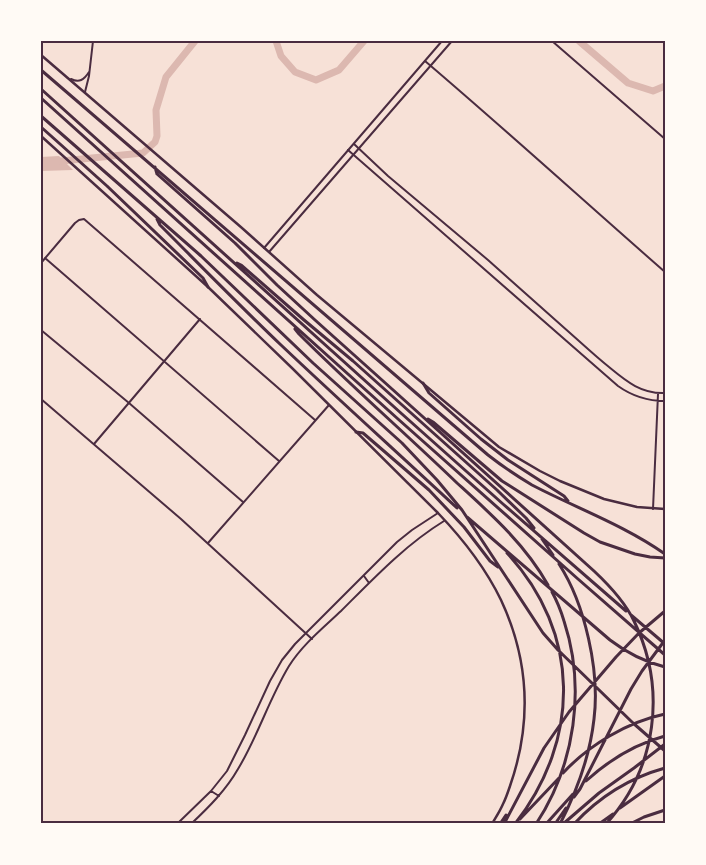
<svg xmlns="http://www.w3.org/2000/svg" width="706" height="865" viewBox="0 0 706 865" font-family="'Roboto Serif',serif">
	<rect width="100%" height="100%" fill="#f7e1d7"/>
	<path fill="#dcb8b0" d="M59 156 73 170 41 171V157Z"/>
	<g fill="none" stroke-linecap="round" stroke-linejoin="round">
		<path stroke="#dcb8b0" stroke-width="7" d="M276 41 281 56 295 72 316 80 339 70 364 41
			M579 41 628 83 653 91 665 86
			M41 163 143 153 155 142 157 136 156 110 166 77 195 41"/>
		<path stroke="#4a2c40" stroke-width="2" d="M552 41 665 139
			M425 61C506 130 585 202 665 272
			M71 79C79 83 84 80 89 72
			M85 92 89 76 93 41
			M354 144 388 176 488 260 579 341C589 350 599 359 609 367 626 381 641 394 665 393
			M348 150 618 386C632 396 647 401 665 401
			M45 258 279 461
			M41 263 75 223 79 220 84 219 315 420
			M41 330 129 403 243 502
			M94 444 200 319
			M653 509 658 394
			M208 543 329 405"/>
		<path stroke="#4a2c40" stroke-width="2" d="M264 248 442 41
			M269 252 452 41
			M41 399 181 519 312 639
			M364 576 369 583
			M211 791 219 796
			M177 824 211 791 227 771 245 735 270 681 282 660 295 644 397 542 412 530 438 513
			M191 824C209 807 226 790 238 769 258 736 269 699 289 666 302 645 323 628 341 611 373 579 405 545 444 521"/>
		<path stroke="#4a2c40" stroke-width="2.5" d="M41 55 242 228 317 295 499 447 540 471 560 481 604 499 637 507 665 509
			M41 136 208 287 293 369 438 513C461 537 486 569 501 600 529 660 532 723 510 786 508 792 506 798 503 804 500 811 496 817 492 824"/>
		<path stroke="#4a2c40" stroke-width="3" d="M41 70 488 455C502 466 517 476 532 485 576 508 624 525 665 554
			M41 89 402 414 503 504 626 611
			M41 98 398 419 578 579 665 655
			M41 116 201 256 313 363 402 443 437 480 462 510 543 633 558 650 633 723 665 751
			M41 127 107 186 203 278 208 287
			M155 167 157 174 235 243 277 285 315 320 392 389 594 571C610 586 625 602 634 621 667 689 657 768 606 824
			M157 219 160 225C200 265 240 306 281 345 339 400 398 453 457 508
			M237 263 241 265 304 320 353 361 497 490 526 518 534 528
			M295 329 299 334C350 385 405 433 457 483 491 514 525 544 548 585
			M423 383 429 393 481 439 508 460 564 496 568 501
			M428 419 433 422 502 481 584 533 600 542 635 554 650 557 665 558
			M356 432 363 433 429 490 464 527 490 561 498 567
			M467 517 610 640C627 653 645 662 665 667
			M542 539 553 555
			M507 553C581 633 581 739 515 824
			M559 564C585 604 600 671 594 719 590 755 577 791 560 824
			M631 615 665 644
			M563 773C589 745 627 722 665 714
			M586 781C609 760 635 744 665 736
			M574 797 580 789 631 689 642 671 665 640
			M620 808 665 776
			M520 819 559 778
			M500 824 506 815
			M504 824 544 748 569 712 616 657 639 633 665 611
			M536 824C575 765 586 688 564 621 561 611 557 601 552 592
			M546 824 573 794
			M555 824 566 808
			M563 824 599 793 634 768 665 744
			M574 824C599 797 629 778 665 768
			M599 824 613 814
			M630 824 644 817 665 810"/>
	</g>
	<rect width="706" height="865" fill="none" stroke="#fffaf5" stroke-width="85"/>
	<rect x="42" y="42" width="622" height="780" fill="none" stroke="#4a2c40" stroke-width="2"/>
</svg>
